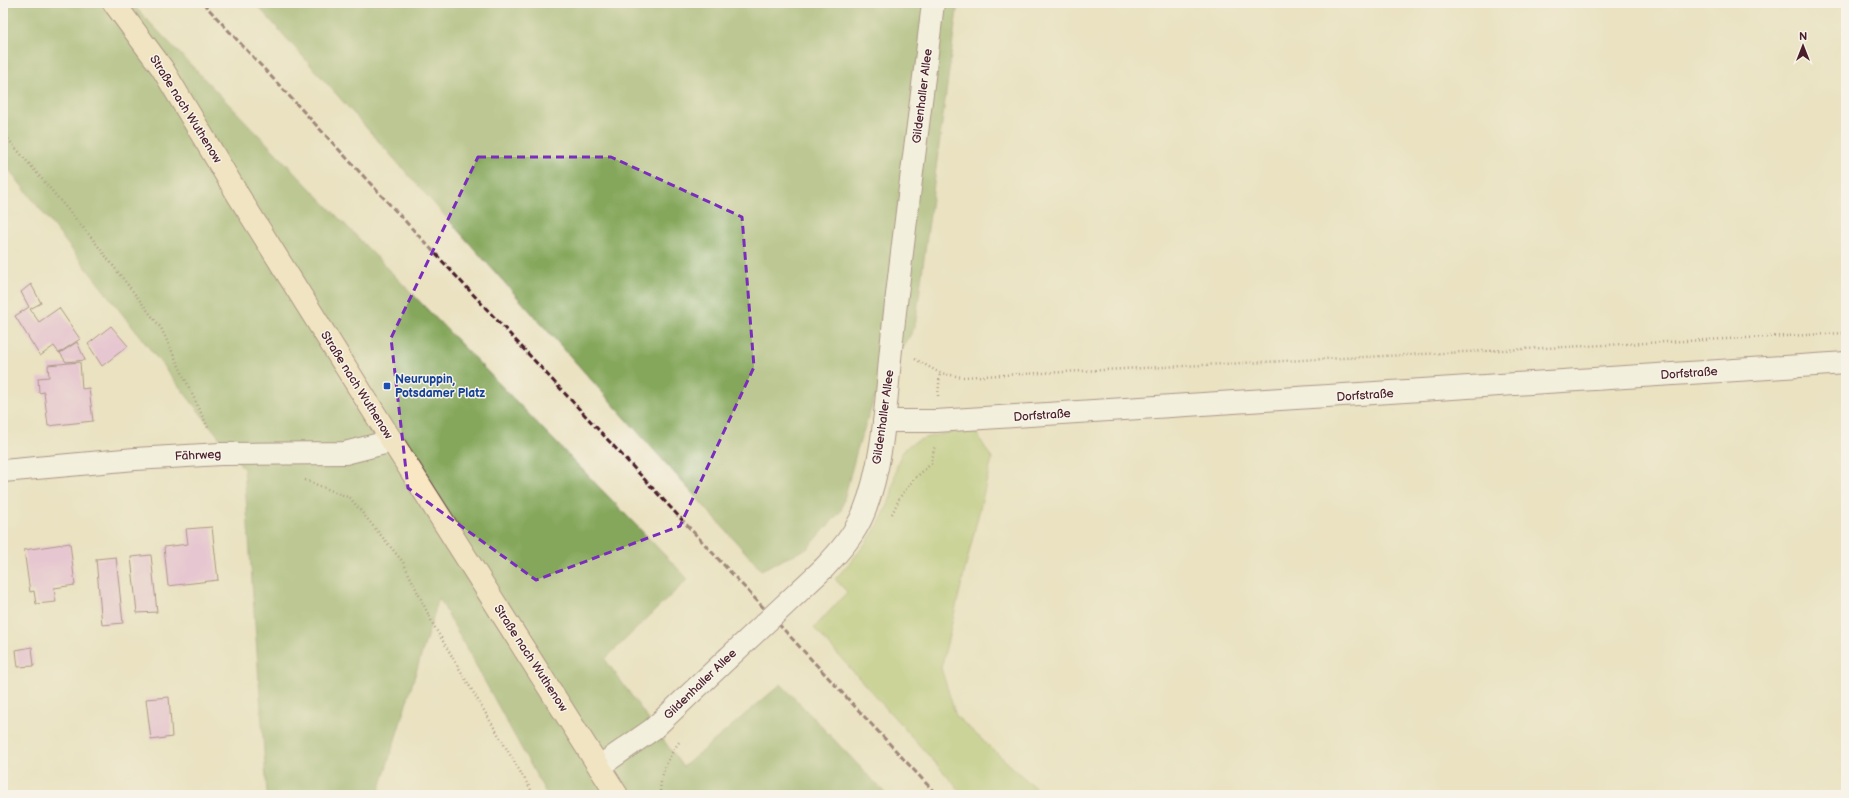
<svg xmlns="http://www.w3.org/2000/svg" width="1849" height="798" viewBox="0 0 1849 798" font-family="'Balsamiq Sans',sans-serif">
	<rect width="100%" height="100%" fill="#f7f3e8"/>
	<filter id="ink" filterUnits="userSpaceOnUse"><feTurbulence type="fractalNoise" baseFrequency=".025" numOctaves="2"/><feDisplacementMap in="SourceGraphic" scale="8" xChannelSelector="R" yChannelSelector="G"/><feConvolveMatrix kernelMatrix="1 2 1 2 8 2 1 2 1" color-interpolation-filters="sRGB"/></filter>
	<filter id="wash" filterUnits="userSpaceOnUse"><feTurbulence type="fractalNoise" baseFrequency=".012" numOctaves="4" result="noise"/><feDisplacementMap in="SourceGraphic" scale="16" xChannelSelector="R" yChannelSelector="G"/><feGaussianBlur stdDeviation="0.9" result="paint"/><feColorMatrix in="noise" values="0 0 0 0 0 0 0 0 0 0 0 0 0 0 0 0 0 1.4 0 .05"/><feComposite in="paint" operator="in"/></filter>
	<g filter="url(#wash)">
		<rect width="100%" height="100%" fill="#eae2c1"/>
		<path fill="#a7c167" stroke="#787049" d="M974 429 992 459 941 668 956 716 1043 795H964L814 628 847 592 835 579C857 555 875 535 888 505 895 490 893 463 905 449 917 435 956 432 974 429Z"/>
		<path fill="#85a75c" stroke="#686344" d="M3 3H131L688 579 605 659 683 767 781 684 887 795H547L439 598 378 795H267L244 469 3 162Z
			M255 3H958L915 327 876 394 857 450 841 511 808 548 761 570Z"/>
		<g id="blocks">
			<path fill="#e3a6e4" d="M31 284 41 303 30 309 39 322 59 308 80 339 59 353 54 346 40 356 15 316 29 307 21 292Z
				M111 326 128 346 102 366 88 344Z
				M77 342 85 360 66 362 60 353Z
				M80 362 82 389 89 388 93 421 48 426 44 392 39 393 38 378 49 377 48 365Z
				M212 527 218 580 168 586 164 547 188 544 186 529Z
				M70 543 75 585 54 588 56 602 36 604 34 591 30 592 24 550Z
				M151 555 157 612 137 613 131 557Z
				M116 557 123 623 102 625 96 559Z
				M32 647 34 666 18 667 16 650Z
				M169 697 172 737 151 740 146 699Z"/>
		</g>
	</g>
	<g filter="url(#ink)">
		<use href="#blocks" fill-opacity="0" stroke="#623c42" stroke-width="1"/>
		<g fill="none" stroke-linecap="round" stroke-linejoin="round">
			<g stroke="#623c42" stroke-width="24">
				<path id="minor" d="M884 421H936L1846 363
					M3 471 135 459 221 454 345 453 392 441
					M824 568C840 551 855 534 864 512 885 460 886 394 892 339 904 227 920 115 933 3
					M600 766 653 729 727 659"/>
			</g>
			<g stroke="#623c42" stroke-width="24">
				<path id="secondary" d="M114 3 162 68 238 195 392 441 617 795"/>
			</g>
			<path stroke="#623c42" stroke-width="2.5" stroke-dasharray="1 3" stroke-linecap="butt" d="M3 133 91 237 161 328 209 430
				M915 359 940 373 962 377 1846 333
				M938 396 940 373
				M305 480 350 498 403 562 434 626 534 795
				M892 514 900 497 913 480 931 464 935 445
				M660 795C660 775 668 756 680 741"/>
			<use href="#minor" stroke="#fff" stroke-width="22"/>
			<use href="#secondary" stroke="#f9e7c3" stroke-width="22"/>
			<path stroke="#4a1f2b" stroke-width="3" stroke-dasharray="6 3" stroke-linecap="butt" d="M203 3 937 795"/>
			<g stroke="#623c42" stroke-width="24" stroke-linecap="butt">
				<path id="minor-bridge" d="M727 659 824 568"/>
			</g>
			<use href="#minor-bridge" stroke="#fff" stroke-width="22"/>
		</g>
	</g>
	<path d="M0 0H1849V798H0ZM478 157H611L742 217 754 367 680 526 536 580 408 488 391 338Z" fill="#eae2c1" fill-opacity=".55" fill-rule="evenodd"/>
	<path fill="none" stroke="#7b2cbf" stroke-width="3" stroke-dasharray="8 5" stroke-linejoin="round" d="M478 157H611L742 217 754 367 680 526 536 580 408 488 391 338Z"/>
	<rect fill="#1a4fb4" stroke="#f7f3e8" stroke-width="1.5" x="383" y="382" width="8" height="8" rx="2"/>
	<g text-anchor="middle" stroke-width="3" stroke-linejoin="round" paint-order="stroke">
		<g font-size="12" fill="#4a1f2b" stroke="#f7f3e8">
			<text transform="translate(922 96) rotate(-83)" y="4">Gildenhaller Allee</text>
			<text transform="translate(186 109) rotate(58)" y="4">Straße nach Wuthenow</text>
			<text transform="translate(1689 373) rotate(-4)" y="4">Dorfstraße</text>
			<text transform="translate(357 385) rotate(58)" y="4">Straße nach Wuthenow</text>
			<text transform="translate(1365 395) rotate(-4)" y="4">Dorfstraße</text>
			<text transform="translate(1042 415) rotate(-4)" y="4">Dorfstraße</text>
			<text transform="translate(883 417) rotate(-82)" y="4">Gildenhaller Allee</text>
			<text transform="translate(198 455) rotate(-3)" y="4">Fährweg</text>
			<text transform="translate(531 658) rotate(57)" y="4">Straße nach Wuthenow</text>
			<text transform="translate(700 684) rotate(-44)" y="4">Gildenhaller Allee</text>
		</g>
		<g font-size="12" font-weight="bold" fill="#164399" stroke="#f7f3e8" text-anchor="start">
			<text x="395" y="383">Neuruppin,<tspan x="395" dy="14">Potsdamer Platz</tspan></text>
		</g>
	</g>
	<rect width="1849" height="798" fill="none" stroke="#f7f3e8" stroke-width="16"/>
	<g transform="translate(1803 46)" stroke="#f7f3e8" stroke-width="3" paint-order="stroke">
	<path d="M0-3L7 15L0 10L-7 15Z" fill="#4a1f2b"/>
	<text y="-6" font-size="11" font-weight="bold" text-anchor="middle" fill="#4a1f2b">N</text>
	</g>
</svg>
